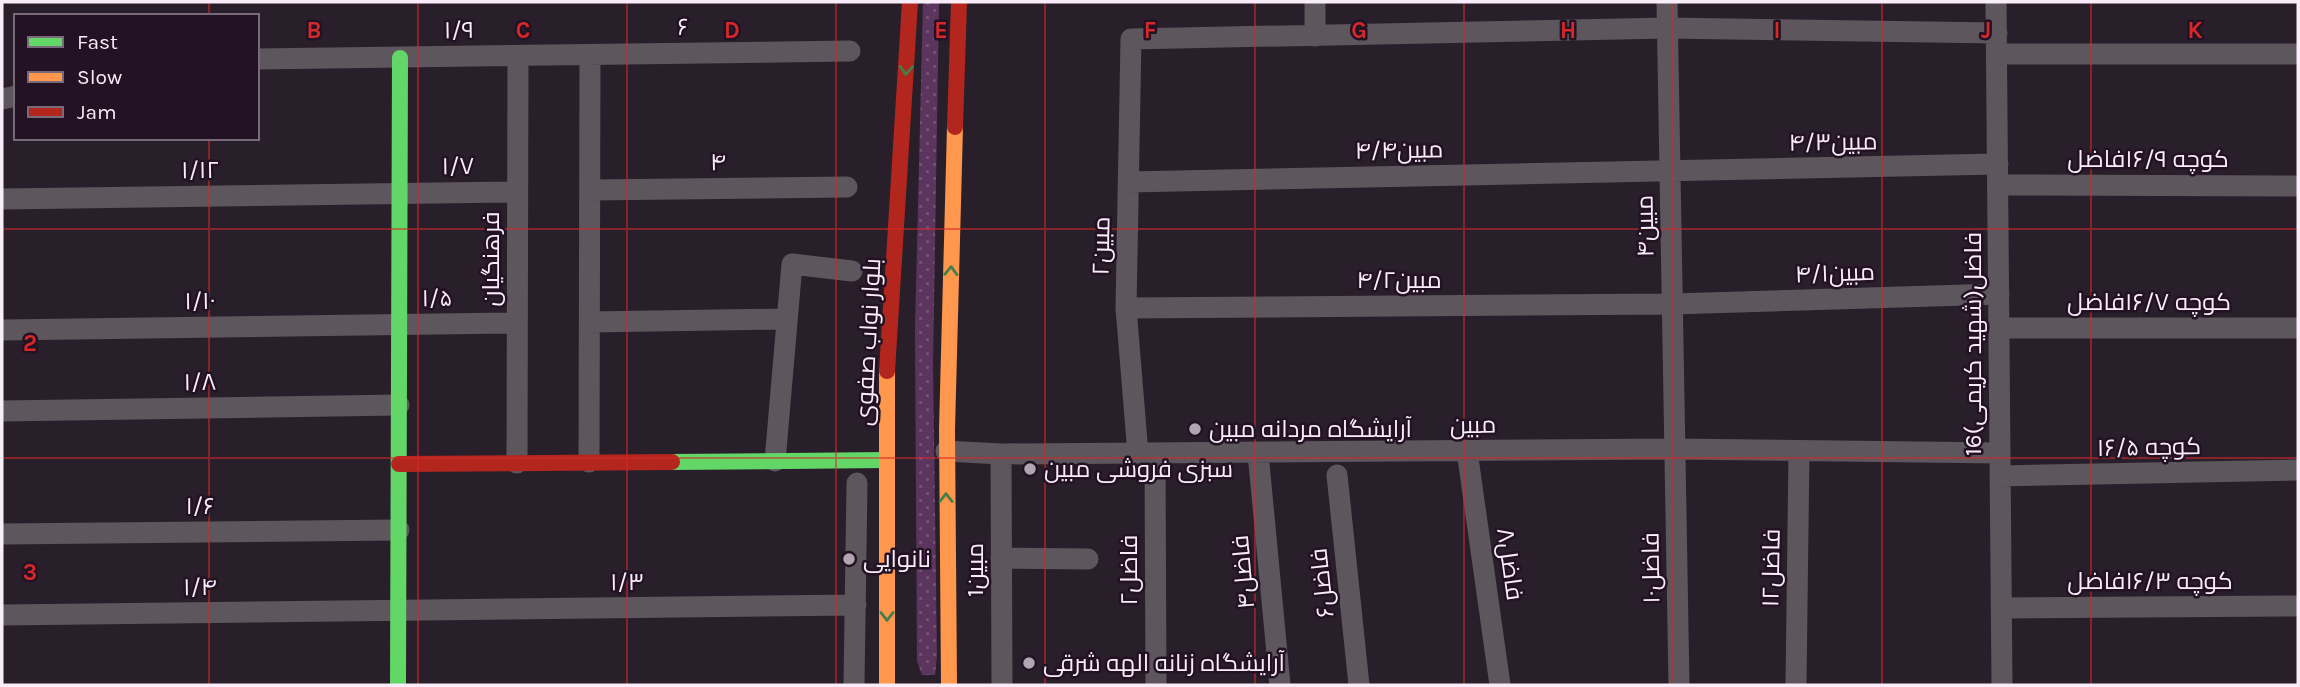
<svg xmlns="http://www.w3.org/2000/svg" width="2300" height="687" viewBox="0 0 2300 687" font-family="Karla,Cairo,sans-serif">
	<defs>
		<pattern id="grass-dots" width="8" height="8" patternUnits="userSpaceOnUse" patternTransform="scale(1.75)"><rect width="8" height="8" fill="#5c355e"/><path d="M2 2h.1M6 6h.1" fill="none" stroke="#745376" stroke-width="1.8" stroke-linecap="round"/></pattern>
	</defs>
	<rect width="100%" height="100%" fill="#291f2a"/>
	<path fill="url(#grass-dots)" d="M923 2H939L933 365 937 656 935 675H922L917 661 915 328Z"/>
	<g fill="none" stroke-linecap="round" stroke-linejoin="round">
		<path stroke="#5d565d" stroke-width="21" d="M1315 2V36
			M1667 2 1679 685
			M1996 2 2002 685
			M1997 54H2298
			M257 59 850 51
			M2 99 16 96
			M1129 182 1998 164
			M1998 185 2298 186
			M590 190 847 187
			M2 199 517 192
			M1126 308 1672 304 1999 294
			M590 322 787 319
			M1999 328H2298
			M2 330 517 323
			M2 411 399 405
			M946 451 1001 454 1675 449 2000 453
			M1467 451 1500 685
			M1258 453 1280 685
			M1001 454 1002 685
			M1138 454 1126 308 1131 39 1667 28 1997 33
			M1155 454 1156 685
			M775 461 792 264 852 271
			M589 462 590 55
			M517 463 518 56
			M1337 475 1359 685
			M2000 476 2298 470
			M2 534 399 530
			M1001 558 1088 559
			M2002 608 2298 606
			M2 615 856 605
			M854 685 857 483
			M1796 685 1799 451"/>
		<path stroke="#63d668" stroke-width="16" d="M672 462 887 460
			M398 685 400 58"/>
		<path stroke="#ff974d" stroke-width="16" d="M887 685V371
			M949 685 947 429 955 127"/>
		<path stroke="#b3261e" stroke-width="16" d="M955 127 959 2
			M887 371 910 2
			M399 464 672 462"/>
	</g>
	<defs><path id="oneway-chevron" d="M-2-3.5L2.5 0L-2 3.5" fill="none" stroke-width="1.6" stroke-linecap="round" stroke-linejoin="round" transform="scale(1.75)"/></defs>
	<g stroke="#467e49">
		<use href="#oneway-chevron" transform="translate(906 70) rotate(93)"/>
		<use href="#oneway-chevron" transform="translate(951 271) rotate(-88)"/>
		<use href="#oneway-chevron" transform="translate(946 498) rotate(-90)"/>
		<use href="#oneway-chevron" transform="translate(887 616) rotate(90)"/>
	</g>
	<path fill="none" stroke="#d62828" stroke-width="2" stroke-opacity="0.55" d="M209 2V16M418 2V685M627 2V685M836 2V685M1045 2V685M1255 2V685M1464 2V685M1673 2V685M1882 2V685M2091 2V685M209 138V685M2 229H2298M2 458H2298"/>
	<g fill="#b0a5b1" stroke="#231224" stroke-width="2.5">
		<circle cx="1195" cy="429" r="7"/>
		<circle cx="1030" cy="469" r="7"/>
		<circle cx="849" cy="559" r="7"/>
		<circle cx="1029" cy="663" r="7"/>
	</g>
	<g text-anchor="middle" stroke-width="5" stroke-linejoin="round" paint-order="stroke">
		<g font-size="24" fill="#f9edf9" stroke="#231224">
			<text transform="translate(683 27) rotate(-1)" y="8">۶</text>
			<text transform="translate(459 30) rotate(-1)" y="8">۱/۹</text>
			<text transform="translate(1833 142) rotate(-1)" y="8">۴/۳مبین</text>
			<text transform="translate(1399 150) rotate(-1)" y="8">۴/۴مبین</text>
			<text x="2148" y="167">کوچه ۱۶/۹فاضل</text>
			<text transform="translate(718 162) rotate(-1)" y="8">۴</text>
			<text transform="translate(458 166) rotate(-1)" y="8">۱/۷</text>
			<text transform="translate(200 170) rotate(-1)" y="8">۱/۱۲</text>
			<text transform="translate(1645 226) rotate(-91)" y="8">۴مبین</text>
			<text transform="translate(1101 246) rotate(-89)" y="8">۲مبین</text>
			<text transform="translate(491 259) rotate(-90)" y="8">فرهنگیان</text>
			<text transform="translate(1835 273) rotate(-2)" y="8">۴/۱مبین</text>
			<text x="1399" y="288">۴/۲مبین</text>
			<text transform="translate(437 298) rotate(-1)" y="8">۱/۵</text>
			<text transform="translate(200 301) rotate(-1)" y="8">۱/۱۰</text>
			<text x="2149" y="310">کوچه ۱۶/۷فاضل</text>
			<text transform="translate(868 342) rotate(-87)" y="8">بلوار نواب صفوی</text>
			<text transform="translate(1973 344) rotate(-90)" y="8">16فاضل(شهید کریمی)</text>
			<text transform="translate(200 382) rotate(-1)" y="8">۱/۸</text>
			<text transform="translate(1473 425) rotate(-1)" y="8">مبین</text>
			<text transform="translate(2149 447) rotate(-1)" y="8">کوچه ۱۶/۵</text>
			<text x="200" y="514">۱/۶</text>
			<text transform="translate(1510 564) rotate(82)" y="8">۸فاضل</text>
			<text transform="translate(1651 568) rotate(-91)" y="8">۱۰فاضل</text>
			<text transform="translate(1771 568) rotate(-89)" y="8">۱۲فاضل</text>
			<text transform="translate(975 570) rotate(-90)" y="8">1مبین</text>
			<text transform="translate(1129 570) rotate(-90)" y="8">۲فاضل</text>
			<text transform="translate(1243 572) rotate(-95)" y="8">۴فاضل</text>
			<text x="2150" y="589">کوچه ۱۶/۳فاضل</text>
			<text transform="translate(627 582) rotate(-1)" y="8">۱/۳</text>
			<text transform="translate(1322 583) rotate(-96)" y="8">۶فاضل</text>
			<text transform="translate(200 587) rotate(-1)" y="8">۱/۴</text>
		</g>
		<g font-size="24" fill="#f9edf9" stroke="#231224" text-anchor="start">
			<text x="1209" y="437">آرایشگاه مردانه مبین</text>
			<text x="1044" y="477">سبزی فروشی مبین</text>
			<text x="863" y="567">نانوایی</text>
			<text x="1043" y="671">آرایشگاه زنانه الهه شرقی</text>
		</g>
	</g>
	<g font-size="23" text-anchor="middle" font-weight="bold" fill="#d62828" stroke="#231224" stroke-width="5" stroke-linejoin="round" paint-order="stroke">
		<text x="314" y="38">B</text>
		<text x="523" y="38">C</text>
		<text x="732" y="38">D</text>
		<text x="941" y="38">E</text>
		<text x="1150" y="38">F</text>
		<text x="1359" y="38">G</text>
		<text x="1568" y="38">H</text>
		<text x="1777" y="38">I</text>
		<text x="1986" y="38">J</text>
		<text x="2195" y="38">K</text>
		<text x="30" y="351">2</text>
		<text x="30" y="580">3</text>
	</g>
	<rect width="2300" height="687" fill="none" stroke="#f9edf9" stroke-width="7"/>
	<rect x="14" y="14" width="245" height="126" fill="#231224" stroke="#796a79" stroke-width="2"/>
	<rect x="28" y="37" width="35" height="10" fill="#63d668" stroke="#796a79" stroke-width="2"/>
	<text x="77" y="49" font-size="21" fill="#f9edf9">Fast</text>
	<rect x="28" y="72" width="35" height="10" fill="#ff974d" stroke="#796a79" stroke-width="2"/>
	<text x="77" y="84" font-size="21" fill="#f9edf9">Slow</text>
	<rect x="28" y="107" width="35" height="10" fill="#b3261e" stroke="#796a79" stroke-width="2"/>
	<text x="77" y="119" font-size="21" fill="#f9edf9">Jam</text>
</svg>
